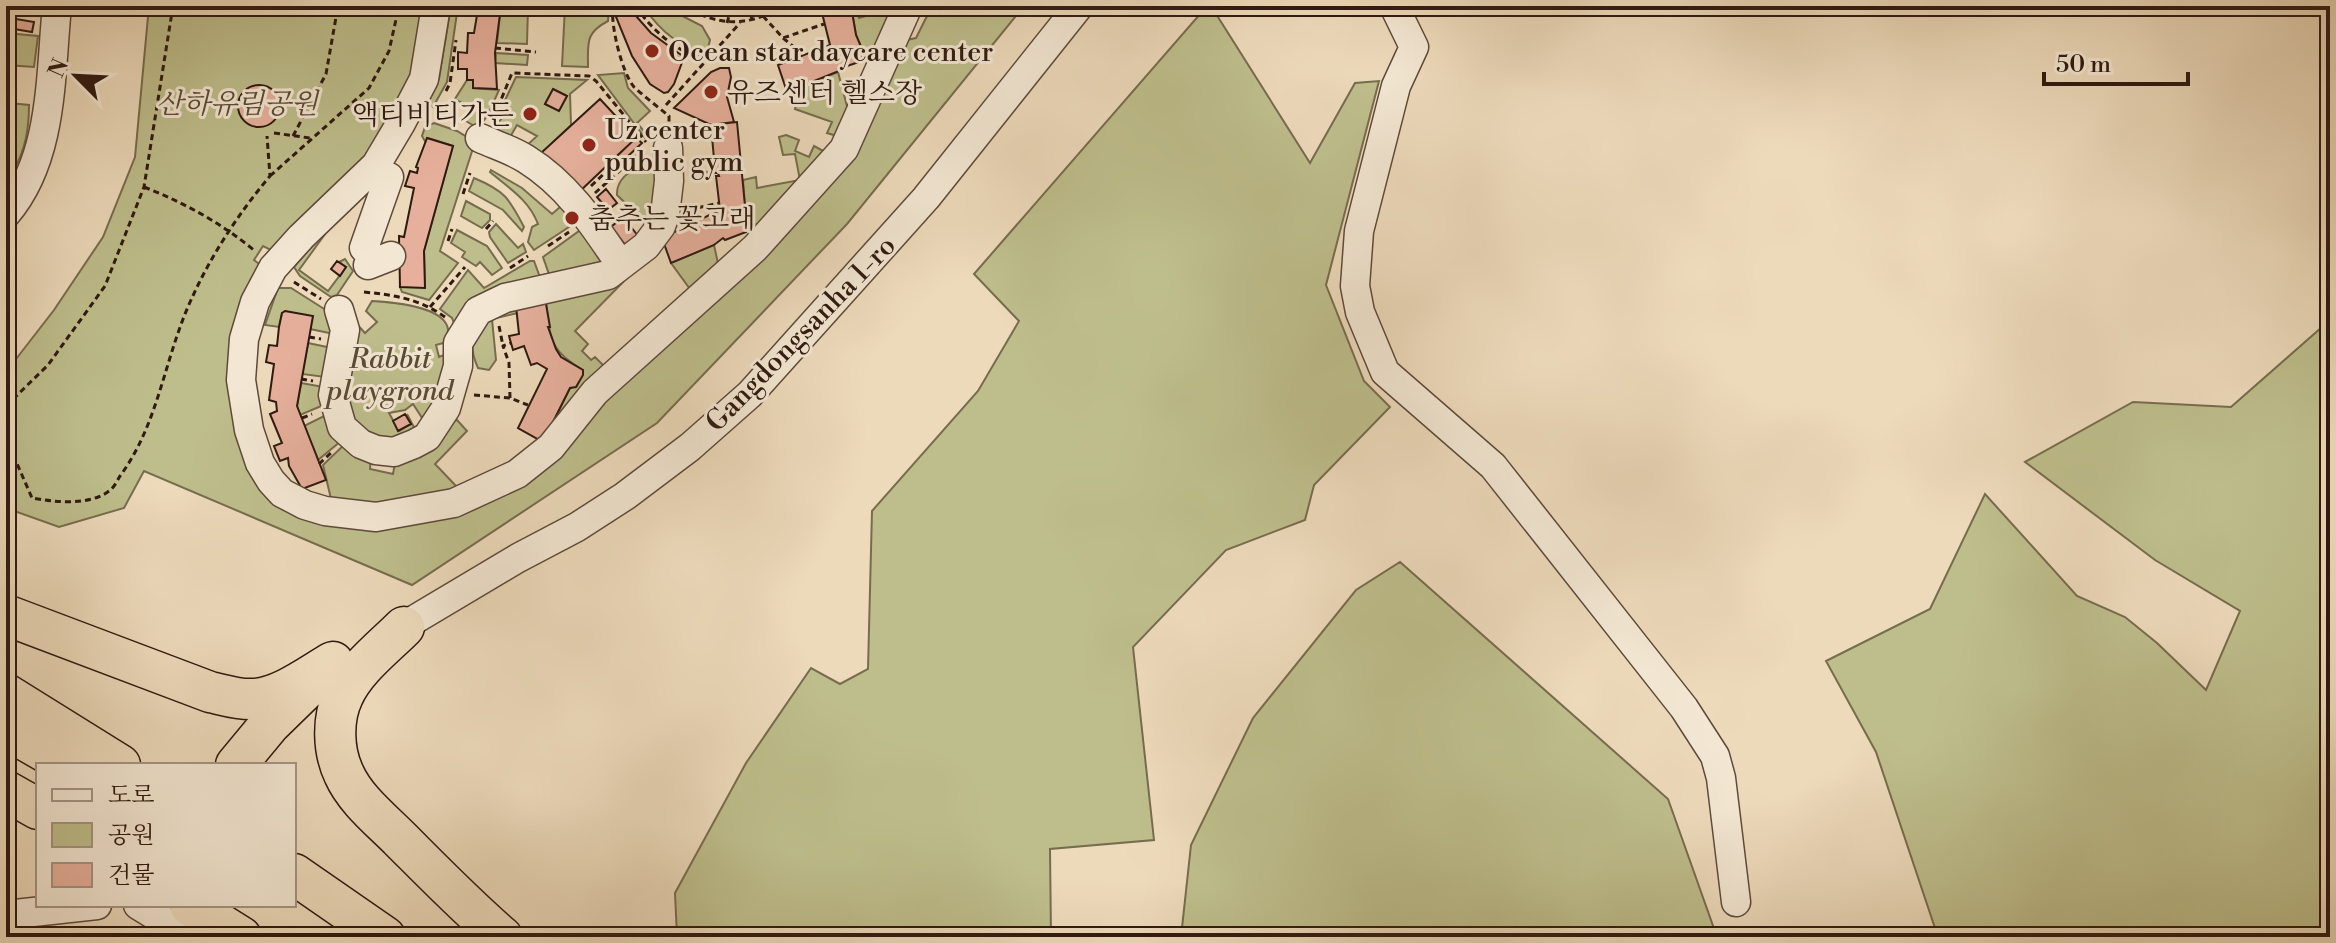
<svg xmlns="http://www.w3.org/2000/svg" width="2336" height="943" viewBox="0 0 2336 943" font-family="'Libre Bodoni','Noto Serif KR',serif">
	<rect width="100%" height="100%" fill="#eddabb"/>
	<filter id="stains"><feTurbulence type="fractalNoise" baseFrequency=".0025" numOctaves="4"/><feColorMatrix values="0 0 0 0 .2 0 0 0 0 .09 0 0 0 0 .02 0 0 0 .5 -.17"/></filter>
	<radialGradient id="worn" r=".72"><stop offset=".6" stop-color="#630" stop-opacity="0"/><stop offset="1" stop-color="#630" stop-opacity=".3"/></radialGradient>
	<path fill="#bebe8c" stroke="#766c4e" stroke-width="2" fill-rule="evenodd" d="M149 6H426L415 77 372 157 275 252 263 246 254 260 263 267 238 322 274 500 456 514 604 393 749 269 897 42 916 38 930 10 936 6H1024L847 224 657 423 412 585 144 471 124 508 59 527 6 508V372L54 310 103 237 135 157Z
		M451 6H458L447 82 433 107 426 102 439 79Z
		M501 6 528 7 527 44 497 43Z
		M565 6H609L608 21C585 33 588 43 588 67L562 66Z
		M643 6H663L702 26 710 40 707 52C680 49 658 28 643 6Z
		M851 6H855L859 18 890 9 889 6H899L880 51 865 56 856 35Z
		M1207 6H1211L1310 163 1355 83 1379 81 1326 285 1364 381 1390 407 1314 485 1305 520 1226 550 1133 647 1154 840 1050 849 1051 937H677L675 893 746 763 811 668 840 684 868 669 872 511 978 391 1019 321 974 274Z
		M6 33 38 36 34 67 6 65Z
		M496 53 528 55 527 65 495 63Z
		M838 72 848 110 837 136 827 133 832 122 795 109 800 87Z
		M624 73 628 88 650 111 637 123 648 136 645 138 598 75Z
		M516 77 587 80 570 94 571 125 542 153 525 147 537 136 517 125 506 144 488 136 502 118 498 115ZM553 89 567 96 559 111 545 104Z
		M467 80H473V88L499 90 488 115 478 128 464 120 471 108 455 99Z
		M9 103 29 105C29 137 23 157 6 184V105Z
		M434 123 457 131 475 142 440 251 458 263 429 300 402 292 400 287H425L424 251 453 146 428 138 426 143 422 136 425 127Z
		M786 135 799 140 795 151 809 157 814 146 829 154 765 223 752 225 745 206 743 180 756 177 757 188 800 180 795 154 783 155 779 137Z
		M649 160 658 161 663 202 647 224 617 195C616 176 635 169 649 160Z
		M491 170 522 188 552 214 566 202 581 219 534 250 528 242 532 227 538 224C529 200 509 188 490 172Z
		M474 178C505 191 509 198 524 227L522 231 503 210 469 191Z
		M466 201 490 214V220L482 228 461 216Z
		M336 219 299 270 328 291 346 267 339 262 345 259 353 271 337 295 331 297 300 276 294 267Z
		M496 224 518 248 523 244 526 252 508 263 490 237 489 232Z
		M586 226 607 257 603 266 550 277 543 257Z
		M457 230 487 246 502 268 492 275 480 262 476 266 462 257 465 252 451 243Z
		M714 245 719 268 690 289 671 263Z
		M530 261H534L541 280 457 331 452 318 440 309 468 270 484 288Z
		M632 273 575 331 588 344 582 351 591 360 595 357 606 368 543 442 570 388 577 386 583 370C545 348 552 336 545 298Z
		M278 288H291L329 312 334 334 310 329 284 313H282L279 327 265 325Z
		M372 301C390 302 444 306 448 329 448 331 447 341 447 342L436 345 439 357 452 352 426 424 413 404 405 410 389 413 399 431 410 424 407 414 416 431 382 444 360 436 344 410 355 322 365 333 377 322 366 311Z
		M516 306 518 313 492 319 496 360 489 370 478 368C462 333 481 312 516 306Z
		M2330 320V937H1938L1876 752 1826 661 1930 609 1985 494 2077 596 2125 617 2157 643 2206 690 2240 611 2155 560 2025 462 2133 402 2231 407Z
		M308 343 332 348 325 377 302 374Z
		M301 383 324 387 326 404 300 415 297 406Z
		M328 414 341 441 318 460 304 426Z
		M457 420 467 431 435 464 458 488 396 504 332 503 323 465 347 442 371 454 370 469 393 474 396 458H418C419 441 441 422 457 420Z
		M1400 562 1668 799 1717 937H1181L1191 845 1253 718 1356 590Z"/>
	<path fill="#e6b09c" stroke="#2f1910" stroke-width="2" d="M473 6H501L495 53 497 89 473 88V80H467V69H458V52L467 53 468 33H474L477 15 471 14Z
		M624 6 629 8 651 33 684 57 674 84 668 92 664 93 650 84 632 56 614 12 617 8Z
		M814 6H851L856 35 865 56 862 57V61L838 69 839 71 787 92 778 65 830 45 821 9 815 10Z
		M10 18 34 22 32 32 8 28Z
		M720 68H729L731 77 727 97 734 122 711 125 674 108 711 72Z
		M238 106a21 21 0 1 1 42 0a21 21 0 1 1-42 0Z
		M553 89 567 96 559 111 545 104Z
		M600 99 636 138 578 193 541 153Z
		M737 122 745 206 752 225 746 227V232L725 240 723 238 714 245 671 263 662 238 720 210 716 176H719L718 173H712V171L711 162H717V159H714L711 125Z
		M427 138 453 146 424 251 425 288 400 287 399 236 404 237 414 188 405 186 410 171 417 173 418 168 416 167Z
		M636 138 642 143 612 171 607 165Z
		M606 189 617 203 608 210 597 197Z
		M623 217 639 237 627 247 611 227Z
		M337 261 346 267 340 276 331 269Z
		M545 298 550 327H548L556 349 561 357 583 370V375L576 387 570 388 543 442 518 428 547 369 537 363 531 365 524 346 513 350 509 336 519 334 516 306Z
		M285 311 313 316 297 406 326 480 302 489 289 466 288 458 280 461 274 446 282 443 270 414 277 411 276 402 269 400 274 364 266 362 269 345 277 346 279 327 282 313Z
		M405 414 411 424 398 431 393 421Z"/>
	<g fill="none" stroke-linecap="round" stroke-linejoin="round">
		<g stroke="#5e493b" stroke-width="31">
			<path id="minor" d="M436 6 424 79 401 123 376 165 301 237 273 268 255 302 244 339 241 380 249 430 260 463 271 481 282 493 305 505 325 511 376 517 454 503 517 474 551 447 595 392 755 248 844 149 908 6
				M1394 6 1414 47 1396 86 1359 231 1355 286 1360 312 1385 372 1493 466 1684 708 1715 756 1721 778 1736 902
				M480 138C495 145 512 150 526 159 568 185 593 224 620 264
				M6 214C54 158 50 75 57 6
				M364 248 389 177
				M368 265 391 256
				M339 310 345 330 333 395 342 427 361 444 376 450 394 452 414 444 427 437 446 408 458 366V343L478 311 505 298 608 275 646 246 661 226 665 215 669 181 668 148
				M387 636 518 558 577 527 625 496 690 447 750 394 926 198 1079 6
				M138 905 190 937
				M6 915 97 905"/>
		</g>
		<g stroke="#2f1910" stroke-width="43">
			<path id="highway" d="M6 615 210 692C224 695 239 700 253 699 281 698 310 675 333 662
				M404 627C383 648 355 669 343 696 332 719 333 751 344 774 355 799 380 819 400 839 433 872 466 906 502 937
				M6 694 120 765
				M6 729 68 765
				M236 765 270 724 309 686
				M6 791 38 809
				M294 874 385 937
				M190 905 241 937"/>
		</g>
		<path stroke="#2f1910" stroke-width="3" stroke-dasharray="6 4" stroke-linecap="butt" d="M613 6C610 24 622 73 634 87 645 97 658 107 669 116V124
			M636 6C645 22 672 48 689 53 697 55 701 53 708 57
			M682 6C710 21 734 27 763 16L769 6
			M749 6 752 20
			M763 16 783 38 824 24
			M727 23 732 6
			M783 38 805 56
			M495 48 536 52
			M446 91 450 83 456 40
			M666 105 740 23
			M435 112 460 126
			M442 116 449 103 452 105
			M494 117 512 73 589 76 596 81 646 142
			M648 127 645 130 649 134
			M274 133 310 138
			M293 136 326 74 338 6
			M270 176 369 88 389 51 399 6
			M692 176 712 171
			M591 186 610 168
			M144 187C185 203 221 223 255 251
			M595 193 643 150
			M463 194 470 173
			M688 210 719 203
			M486 229 493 221
			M448 241 452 229
			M548 246 569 232
			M510 268 528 256
			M294 282 321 299
			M364 292C394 295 420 299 445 317
			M430 307 465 267
			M499 326 503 346
			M309 337 321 339
			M301 379 313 381
			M474 395 510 398 528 405
			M510 398 509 363 503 346 511 343
			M6 406 48 365 105 286 144 187 173 6
			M302 418 312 414
			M6 426 15 459 32 498C53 502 90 506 109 491 114 488 117 481 120 476 159 423 164 359 191 300 211 255 239 213 270 176L267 136
			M319 464 332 452"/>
		<use href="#minor" stroke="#f3e7d3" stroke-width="28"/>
		<use href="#highway" stroke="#eddabb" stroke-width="40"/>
	</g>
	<g fill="#8f2418" stroke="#f3e7d3" stroke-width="3">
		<circle cx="652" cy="51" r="8"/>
		<circle cx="711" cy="92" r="8"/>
		<circle cx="530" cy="114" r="8"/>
		<circle cx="589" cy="145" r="8"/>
		<circle cx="572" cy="218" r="8"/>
	</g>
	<g text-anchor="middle" stroke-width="6" stroke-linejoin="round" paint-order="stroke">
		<g font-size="28" fill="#2f1910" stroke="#f3e7d3" text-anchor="start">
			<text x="668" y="61">Ocean star daycare center</text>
			<text x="727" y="102">유즈센터 헬스장</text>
			<text x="514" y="124" text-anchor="end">액티비티가든</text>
			<text x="605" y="139">Uz center<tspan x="605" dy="32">public gym</tspan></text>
			<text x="588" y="228">춤추는 꽃고래</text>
		</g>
		<g font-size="28" font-style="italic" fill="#5a4b35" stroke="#f3e7d3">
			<text x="237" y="113">산하유림공원</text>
			<text x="390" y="368">Rabbit<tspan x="390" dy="32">playgrond</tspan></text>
		</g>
		<g font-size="28" fill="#2f1910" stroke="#f3e7d3">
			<text transform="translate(800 333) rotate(-46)" y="10">Gangdongsanha 1-ro</text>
		</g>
	</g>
	<rect width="2336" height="943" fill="none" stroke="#eddabb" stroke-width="32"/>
	<rect x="8" y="8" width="2320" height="927" fill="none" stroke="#2f1910" stroke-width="4"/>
	<rect x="16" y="16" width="2304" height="911" fill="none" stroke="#2f1910" stroke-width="2"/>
	<rect x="36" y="763" width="260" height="144" fill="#f3e7d3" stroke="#a59585" stroke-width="2"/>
	<rect x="52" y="789" width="40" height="12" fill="#f3e7d3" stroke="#a59585" stroke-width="2"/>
	<text x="108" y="803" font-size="24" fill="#2f1910">도로</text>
	<rect x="52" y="823" width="40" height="24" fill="#bebe8c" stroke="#a59585" stroke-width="2"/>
	<text x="108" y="843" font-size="24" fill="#2f1910">공원</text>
	<rect x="52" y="863" width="40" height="24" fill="#e6b09c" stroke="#a59585" stroke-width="2"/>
	<text x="108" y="883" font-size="24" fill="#2f1910">건물</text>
	<g transform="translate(76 76) rotate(294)" stroke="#f3e7d3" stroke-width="6" paint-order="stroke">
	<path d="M0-6L14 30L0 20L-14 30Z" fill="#2f1910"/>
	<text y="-12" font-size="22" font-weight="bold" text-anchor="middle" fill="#2f1910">N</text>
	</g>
	<path d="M2044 72v12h144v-12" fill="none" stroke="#2f1910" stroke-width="4"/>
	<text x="2056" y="72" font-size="24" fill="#2f1910" stroke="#f3e7d3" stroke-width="6" paint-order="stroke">50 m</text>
	<rect width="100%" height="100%" filter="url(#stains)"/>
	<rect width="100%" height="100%" fill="url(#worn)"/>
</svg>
